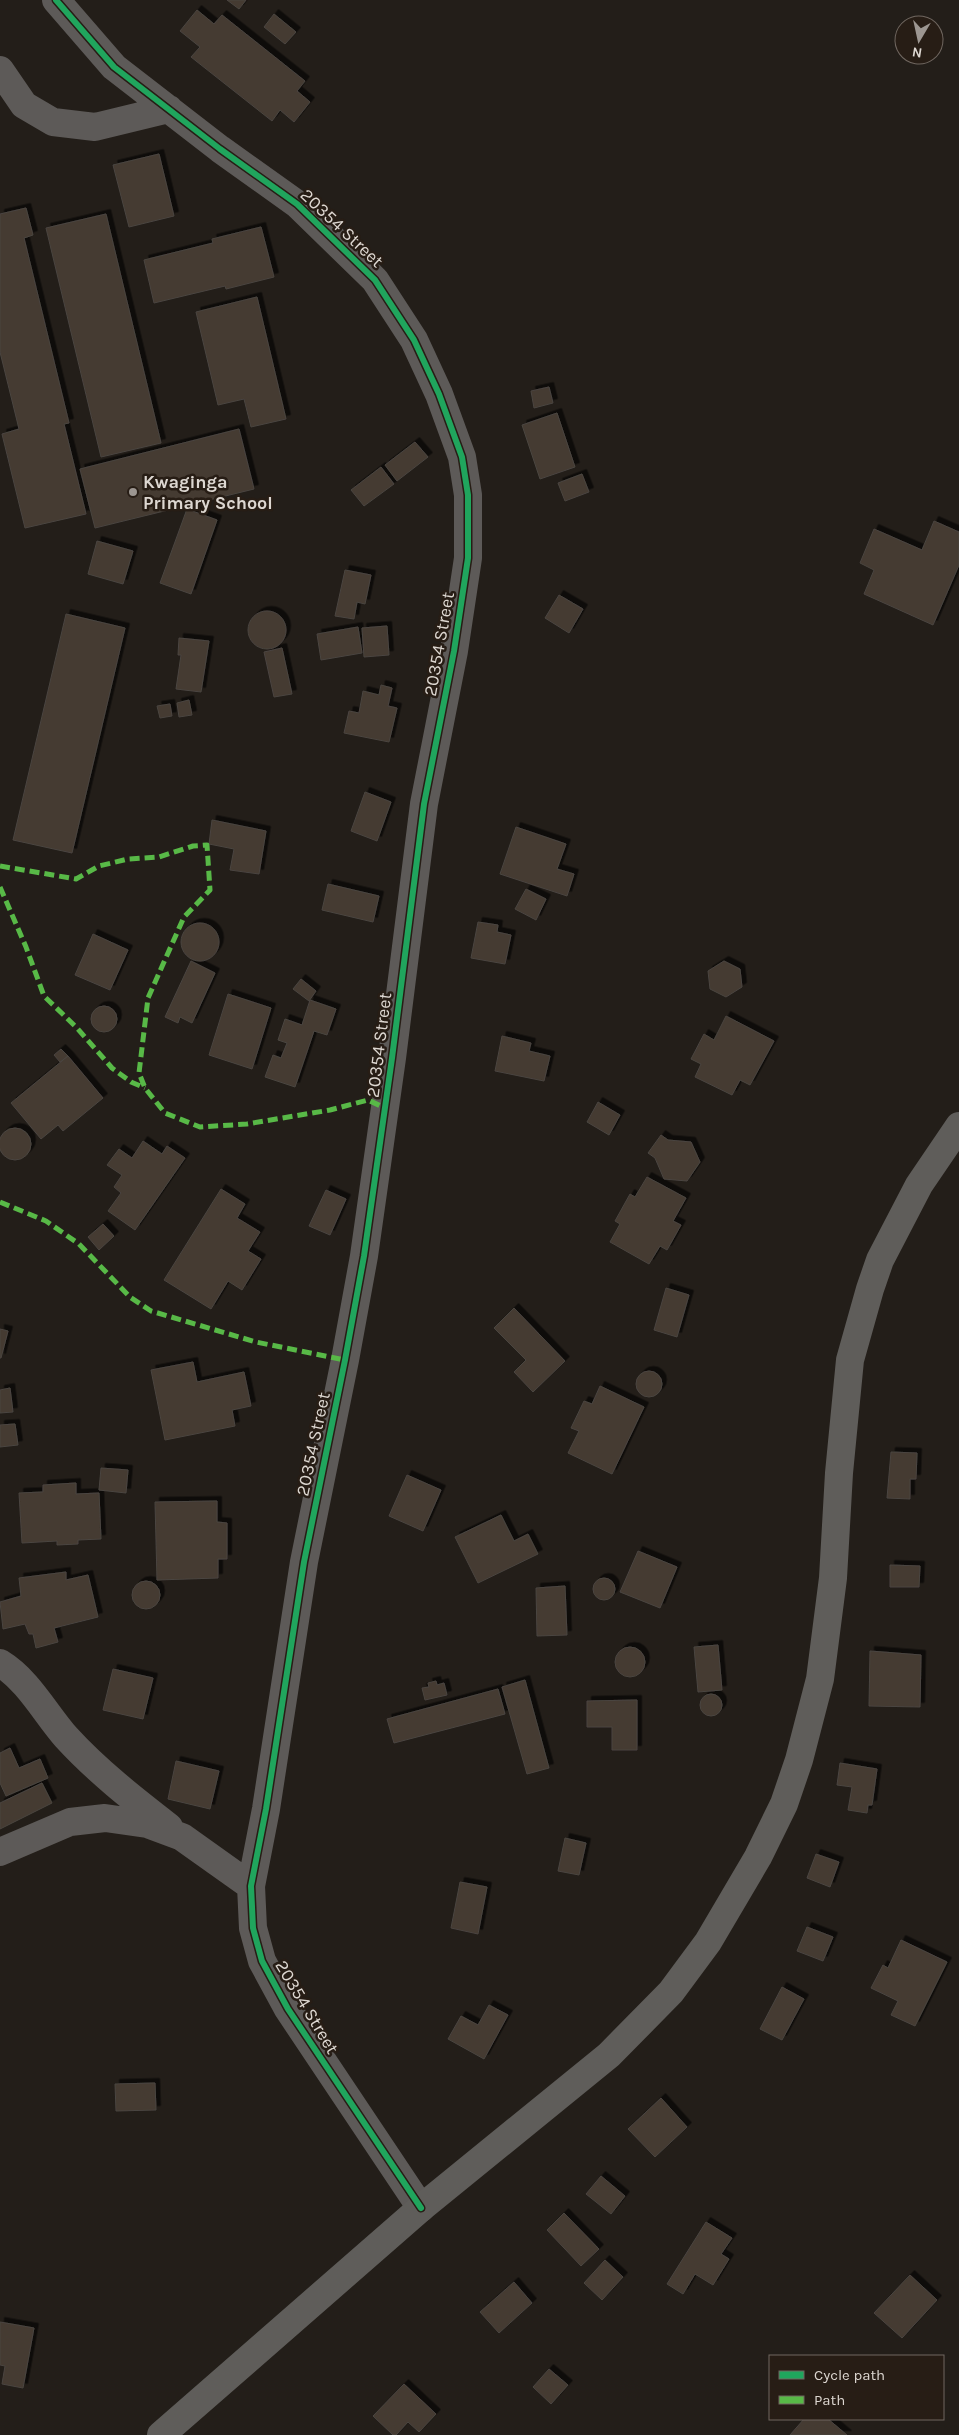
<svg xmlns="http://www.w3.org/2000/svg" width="959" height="2435" viewBox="0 0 959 2435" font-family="Karla,sans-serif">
	<defs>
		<filter id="shadow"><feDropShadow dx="4.5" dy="-4.5" stdDeviation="0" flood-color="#0009"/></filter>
	</defs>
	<rect width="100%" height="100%" fill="#231e19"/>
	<path fill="#443a30" stroke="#4a4541" filter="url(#shadow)" d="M227 0H246L239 9Z
		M197 10 214 24 222 15 305 81 297 91 310 102 294 122 280 110 272 121 191 57 200 47 180 31Z
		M274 14 296 32 285 44 264 27Z
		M159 154 174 216 129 227 113 165Z
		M26 208 33 235 24 238 69 423 64 424 86 514 25 528 2 434 19 429 0 352V214Z
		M106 214 161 443 101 457 46 228Z
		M261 227 274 277 226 289 225 286 154 303 144 260 213 243 212 239Z
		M257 297 286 419 251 427 244 399 218 405 196 312Z
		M549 387 553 403 534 408 531 391Z
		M557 413 575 467 540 479 522 425Z
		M239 429 254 489 95 528 80 469Z
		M415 442 428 457 397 481 385 465Z
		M381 467 394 484 364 506 351 490Z
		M582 474 589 492 565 501 558 483Z
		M187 509 217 520 191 594 160 583Z
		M934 521 959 532V565L933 625 864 594 874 570 860 563 874 529 922 550Z
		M97 541 133 551 123 584 88 574Z
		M345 570 371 575 365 604 357 602 354 619 335 616Z
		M559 595 583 609 569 633 545 618Z
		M248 630a19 19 0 1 1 38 0a19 19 0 1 1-38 0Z
		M66 614 125 628 72 853 13 840Z
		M387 626 389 655 364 657 362 628Z
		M358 627 362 653 321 660 317 634Z
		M179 638 209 641 201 692 176 689 181 655H178Z
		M282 648 292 694 274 697 264 652Z
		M381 685 392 688 388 706 397 708 389 742 344 733 349 711 359 713 363 691 379 695Z
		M189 700 192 715 179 717 177 703Z
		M170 704 172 716 160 718 157 706Z
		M365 792 391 802 377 841 351 831Z
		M212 820 266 831 259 874 230 870 234 849 209 844Z
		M516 827 566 844 557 869 574 874 567 896 500 874Z
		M328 884 379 896 373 922 322 910Z
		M526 889 546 899 536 920 515 909Z
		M478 922 498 925 497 932 511 935 505 964 471 958Z
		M181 942a19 19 0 1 1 38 0a19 19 0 1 1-38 0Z
		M93 934 128 950 110 990 75 975Z
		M191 961 215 973 192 1023 180 1017 178 1023 165 1017Z
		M724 961 740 969 742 987 726 997 710 989 708 971Z
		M301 979 316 991 309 1001 293 989Z
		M228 994 271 1008 252 1069 209 1055Z
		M310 1000 336 1009 327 1035 314 1031 295 1087 265 1077 273 1055 281 1058 287 1043 278 1040 285 1019 302 1025Z
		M91 1019a13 13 0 1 1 26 0a13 13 0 1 1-26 0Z
		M726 1016 774 1041 750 1085 740 1080 732 1095 695 1077 701 1064 691 1059 704 1034 714 1040Z
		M502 1036 531 1043 529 1051 550 1056 544 1081 495 1071Z
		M61 1049 68 1056 60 1062 54 1055Z
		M68 1056 103 1098 63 1131 58 1125 41 1139 11 1103Z
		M598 1102 620 1115 609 1135 587 1122Z
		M-1 1144a16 16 0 1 1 32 0a16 16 0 1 1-32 0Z
		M661 1135 668 1140 691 1142 700 1162 687 1181 664 1179 655 1158 648 1153Z
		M143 1141 162 1154 167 1146 185 1158 135 1230 108 1211 121 1193 114 1187 122 1175 107 1165 119 1149 132 1158Z
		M647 1177 686 1198 673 1221 681 1225 667 1250 660 1246 649 1264 610 1242 620 1224 615 1221 630 1194 635 1197Z
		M221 1189 245 1204 237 1218 260 1232 248 1251 261 1259 242 1290 228 1281 211 1309 164 1280Z
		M326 1190 346 1199 330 1235 309 1226Z
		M103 1224 114 1236 99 1250 88 1237Z
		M666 1288 689 1295 677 1337 654 1330Z
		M514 1308 565 1361 533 1392 514 1372 526 1360 494 1328Z
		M0 1329 8 1331 1 1358H0Z
		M193 1362 197 1382 244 1372 251 1406 232 1410 235 1426 165 1440 151 1370Z
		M636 1384a13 13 0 1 1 26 0a13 13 0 1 1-26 0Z
		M600 1386 644 1407 612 1474 568 1453 579 1431 571 1428 584 1401 592 1404Z
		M10 1388 13 1412 0 1413V1390Z
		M15 1424 18 1445 0 1447V1425Z
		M891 1452 917 1453 916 1479H910V1499L887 1498Z
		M101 1468 128 1470 126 1493 99 1490Z
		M407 1475 441 1490 423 1531 389 1516Z
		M76 1483V1494L99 1493 101 1539 78 1540V1544L57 1545V1541L22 1543 19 1493 43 1492V1485Z
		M217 1501V1522L227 1523V1559H218V1578L157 1580 155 1502Z
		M501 1515 514 1541 528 1534 538 1554 478 1583 455 1537Z
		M638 1551 677 1567 660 1608 620 1592Z
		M890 1565 920 1566 919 1587H890Z
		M66 1572V1580L88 1575 98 1617 54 1628 58 1642 36 1648 33 1634H29L25 1624 3 1629 0 1602 21 1596 19 1578Z
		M593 1589a11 11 0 1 1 22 0a11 11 0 1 1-22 0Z
		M132 1595a14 14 0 1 1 28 0a14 14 0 1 1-28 0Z
		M565 1586 567 1635 537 1636 536 1588Z
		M718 1645 722 1690 698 1692 694 1647Z
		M615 1662a15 15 0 1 1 30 0a15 15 0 1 1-30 0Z
		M870 1651 921 1655 920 1707 869 1706Z
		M113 1669 153 1678 143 1719 103 1710Z
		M525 1680 549 1768 527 1774 502 1687Z
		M436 1681 437 1685 444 1683 447 1695 425 1700 422 1688 429 1687 428 1683Z
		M498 1689 505 1714 394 1743 387 1719Z
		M700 1705a11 11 0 1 1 22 0a11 11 0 1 1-22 0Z
		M637 1700V1750H612V1727H587V1701Z
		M10 1748 19 1768 40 1759 48 1778 6 1796 0 1783V1753Z
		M176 1761 219 1771 210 1809 168 1799Z
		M840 1763 877 1769 872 1805H868L867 1813 848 1810 852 1787 837 1785Z
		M42 1783 52 1803 0 1829V1803Z
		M565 1838 586 1843 579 1875 558 1871Z
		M816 1854 839 1862 830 1887 807 1878Z
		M460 1882 487 1887 478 1934 451 1928Z
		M807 1927 833 1937 823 1961 797 1951Z
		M901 1940 947 1962 915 2026 891 2015 898 2001 871 1988 883 1965 888 1968Z
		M782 1987 804 1999 782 2040 760 2029Z
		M489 2005 508 2015 484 2059 448 2039 461 2016 478 2025Z
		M155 2083 156 2110 116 2111 115 2084Z
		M661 2098 687 2127 655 2157 628 2129Z
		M601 2176 625 2196 611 2214 586 2194Z
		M564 2213 599 2249 581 2266 547 2230Z
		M706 2222 732 2238 721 2254 729 2259 713 2285 695 2274 683 2294 667 2284Z
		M605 2260 623 2277 602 2300 584 2283Z
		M910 2275 937 2300 902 2338 874 2313Z
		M514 2282 532 2303 499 2333 480 2312Z
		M0 2322 34 2328 23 2388 2 2384 5 2366 0 2365Z
		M549 2369 568 2385 551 2404 533 2387Z
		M404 2384 436 2414 419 2432 408 2422 396 2435H393L373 2416Z
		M804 2419H828L847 2435H790Z"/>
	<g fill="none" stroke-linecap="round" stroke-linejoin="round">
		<path stroke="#5d5a58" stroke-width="28" d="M56 0 114 67 220 149 297 204 375 280 414 340 439 394 462 457 468 495V558L454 651 424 804 392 1058 364 1256 345 1360 304 1562 266 1809 251 1886 253 1928 262 1961 288 2009 421 2208
			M0 70 24 105 53 122 95 127 169 109
			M0 1663C28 1680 45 1713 66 1737 97 1771 133 1799 169 1827
			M0 1852 70 1822 105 1818 147 1824 182 1837 251 1886"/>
		<path stroke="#5f5d5a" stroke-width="28" d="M161 2435 421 2208 609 2055 671 1992 708 1942 758 1857 784 1804 799 1760 820 1679 833 1578 839 1473 850 1360 870 1289 880 1260 919 1185 959 1126"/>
		<path stroke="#58b947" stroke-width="5" stroke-dasharray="10 5" stroke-linecap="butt" d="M0 866 76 879 99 866 128 859 159 857 193 846 207 845 210 890 184 917 148 998 139 1073 145 1088 165 1113 200 1127 247 1124 330 1110 368 1100 385 1108
			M0 887 26 947 44 996 77 1028 112 1068 131 1082 145 1088
			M0 1202 46 1221 79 1244 130 1297 151 1311 256 1342 345 1360"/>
		<g stroke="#271d15" stroke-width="9">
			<path id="cycleway" d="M56 0 114 67 220 149 297 204 375 280 414 340 439 394 462 457 468 495V558L454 651 424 804 392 1058 364 1256 345 1360 304 1562 266 1809 251 1886 253 1928 262 1961 288 2009 421 2208"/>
		</g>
		<use href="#cycleway" stroke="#20a55d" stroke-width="6"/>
	</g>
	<circle fill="#9c9691" stroke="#271d15" stroke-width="2" cx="133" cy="492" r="5"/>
	<g text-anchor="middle" stroke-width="5" stroke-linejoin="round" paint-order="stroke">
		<g font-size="18" fill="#ddd7d1" stroke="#271d15">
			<text transform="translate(342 228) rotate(43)" y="6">20354 Street</text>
			<text transform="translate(439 644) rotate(-80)" y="6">20354 Street</text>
			<text transform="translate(379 1045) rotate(-83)" y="6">20354 Street</text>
			<text transform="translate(313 1444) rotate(-78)" y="6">20354 Street</text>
			<text transform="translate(307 2007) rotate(59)" y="6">20354 Street</text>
		</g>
		<g font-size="18" font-weight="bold" fill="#ddd7d1" stroke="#271d15" text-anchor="start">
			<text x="143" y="488">Kwaginga<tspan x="143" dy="21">Primary School</tspan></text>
		</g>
	</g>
	<rect x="769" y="2355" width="175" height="65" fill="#271d15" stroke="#706760"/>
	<rect x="779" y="2371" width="25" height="8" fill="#20a55d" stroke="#706760"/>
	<text x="814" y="2380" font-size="15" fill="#ddd7d1">Cycle path</text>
	<rect x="779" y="2396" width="25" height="8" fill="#58b947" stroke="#706760"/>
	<text x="814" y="2405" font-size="15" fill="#ddd7d1">Path</text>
	<g transform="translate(919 40) rotate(189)"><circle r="24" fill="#271d15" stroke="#706760"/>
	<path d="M0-4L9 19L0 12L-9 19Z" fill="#9c9691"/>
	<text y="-8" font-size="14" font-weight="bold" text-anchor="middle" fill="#ddd7d1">N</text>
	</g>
</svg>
